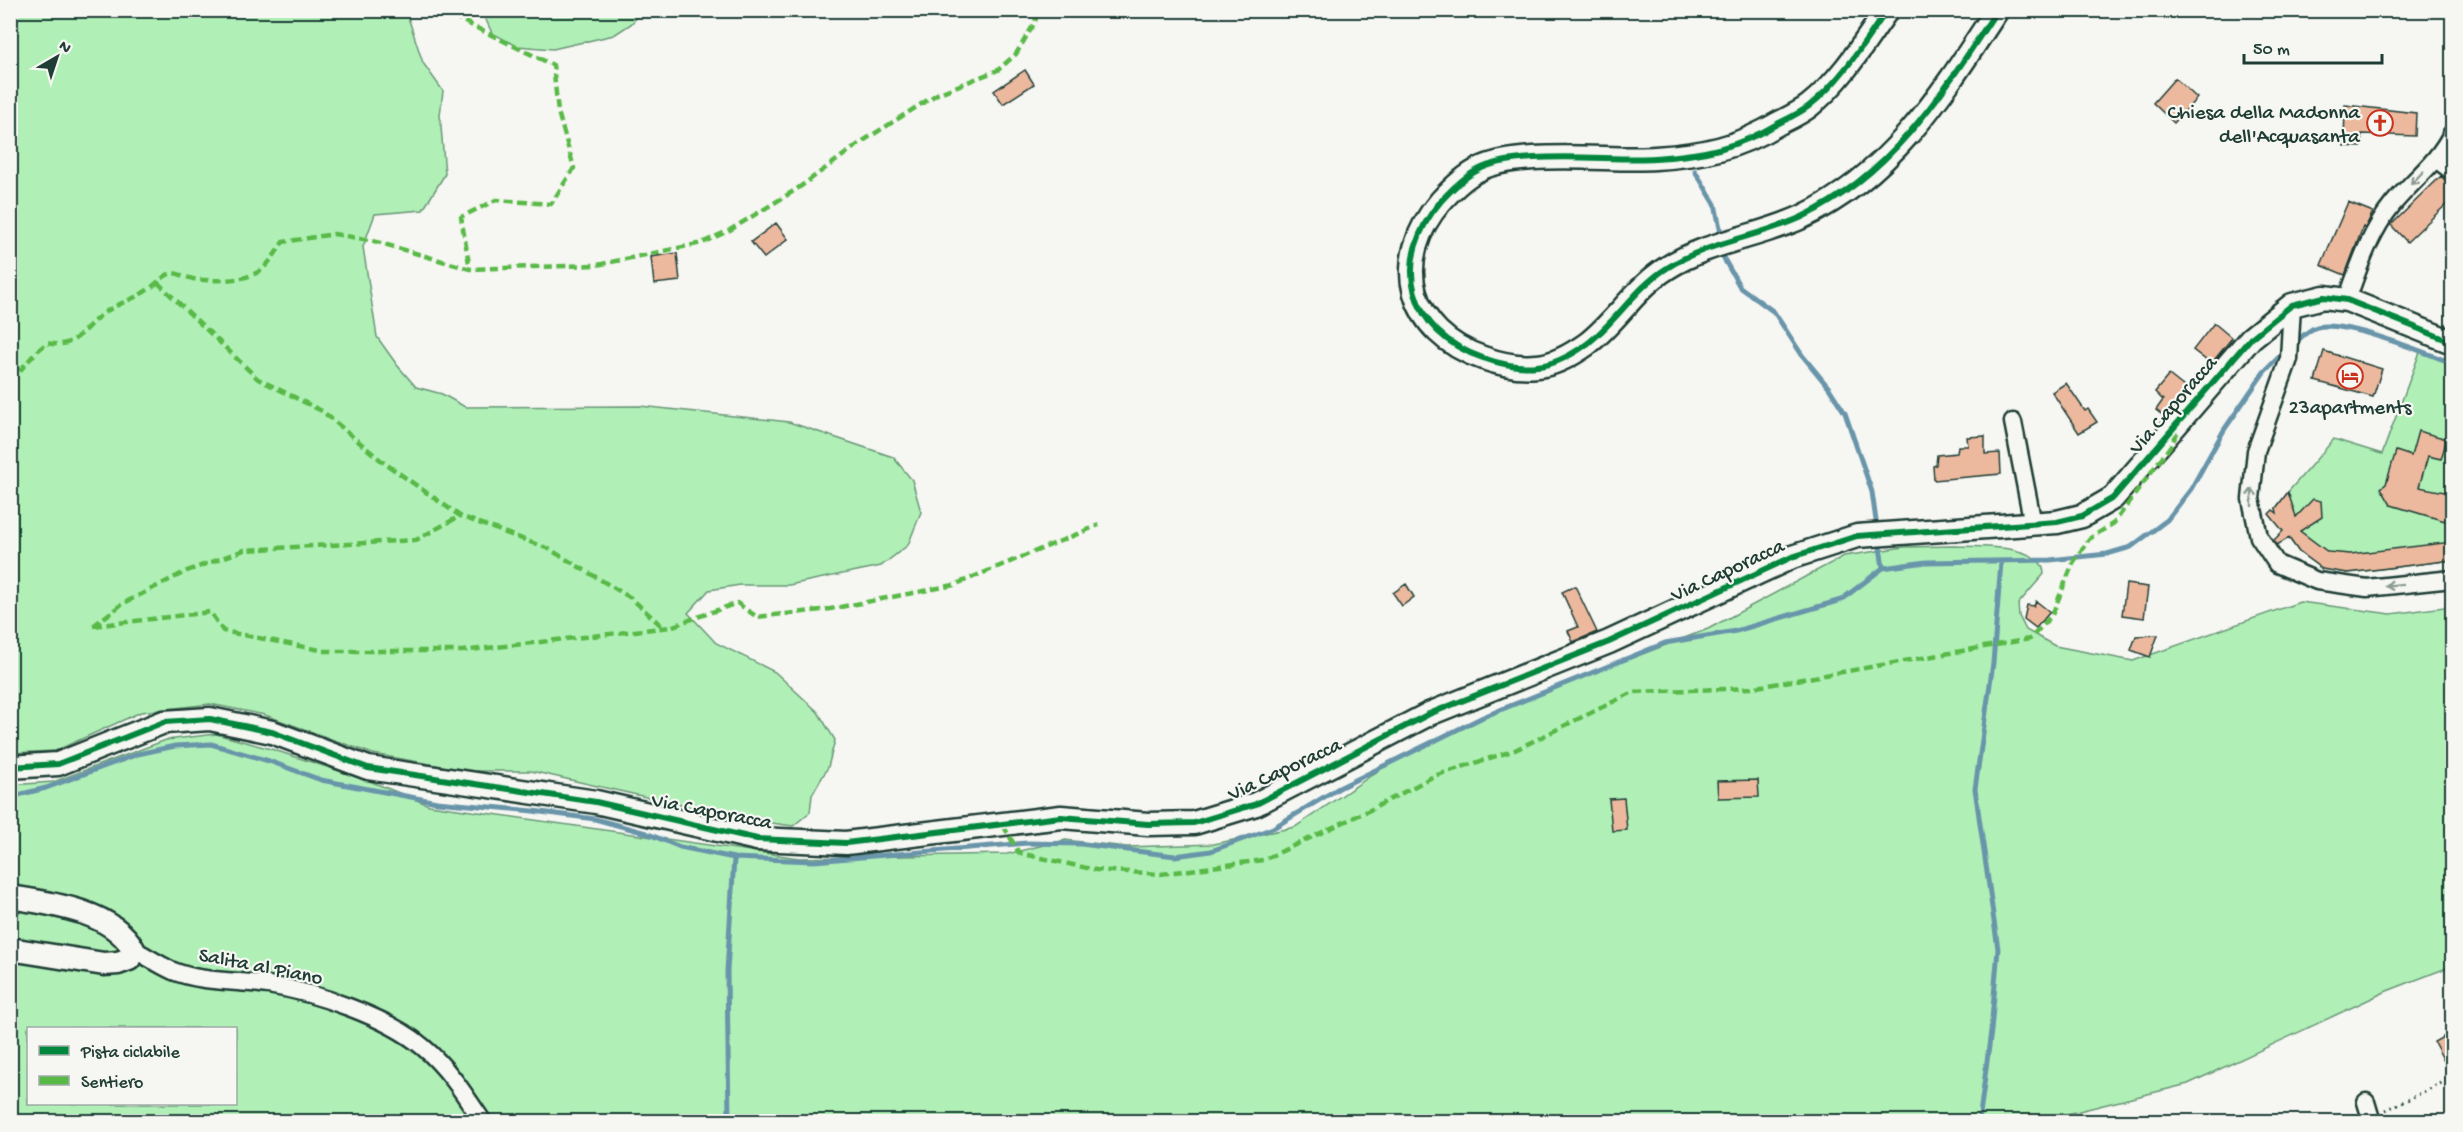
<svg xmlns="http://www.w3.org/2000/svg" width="2463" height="1132" viewBox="0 0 2463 1132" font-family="'Gochi Hand',sans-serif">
	<rect width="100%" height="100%" fill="#f6f6f2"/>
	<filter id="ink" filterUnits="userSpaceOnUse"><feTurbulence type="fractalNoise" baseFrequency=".0167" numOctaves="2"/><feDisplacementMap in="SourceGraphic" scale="12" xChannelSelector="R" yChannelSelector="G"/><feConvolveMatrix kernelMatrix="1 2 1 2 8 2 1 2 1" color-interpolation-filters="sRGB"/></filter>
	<g filter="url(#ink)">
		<path fill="#b0f0b7" stroke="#689676" stroke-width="1.5" fill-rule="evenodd" d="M11 10 406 11 423 63 443 91 440 115 445 174 423 210 375 214 363 247 377 337 397 365 416 387 442 394 465 407 640 406 789 422 893 457 912 480 921 512 908 545 881 566 789 585H740L709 590 688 613 716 643 775 672 818 712 835 740 828 767 812 795 810 812 793 826 743 819 531 771H470L373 754 265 715 210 704 141 712 55 751 11 753Z
			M482 11H643L631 24 614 35 553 49 517 46 492 33Z
			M2420 352 2452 365V560L2348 573 2322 569 2299 552 2284 532 2276 508 2288 492 2334 439 2382 454Z
			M1954 546C1977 547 2043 543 2044 574L2018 604 2019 616 2026 630 2055 646 2133 661 2300 602 2391 614 2452 606V966L2387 991 2188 1084 2039 1121 11 1122V785L53 782 166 740 216 734 271 749 367 780 429 805 799 858 1007 854 1065 840 1127 847 1214 844 1295 827 1384 767 1503 707 1708 629 1844 556 1904 547ZM28 1028H236V1104H28Z"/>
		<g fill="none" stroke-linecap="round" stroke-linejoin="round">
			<path stroke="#6995aa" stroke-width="5" d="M1695 171 1715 204 1722 238
				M1723 251 1724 259 1740 287 1774 312 1802 355 1829 388 1845 413 1872 492 1877 528
				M2294 343C2301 338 2309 329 2317 327 2344 320 2424 352 2452 363
				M1879 540 1883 568
				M10 797 46 788 138 754 175 746 211 744 269 761 321 780 437 802 533 811 595 819 646 833 680 847 734 858 814 861 1027 843 1081 844 1175 856 1211 851 1273 828 1339 788 1483 717 1665 643 1736 631 1841 600 1883 568 1926 562 2050 560 2107 554 2131 547 2167 520 2191 489 2224 430 2264 372 2285 351
				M729 1122 727 971 734 858
				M1979 1122 1991 1031 1998 949 1975 789 1993 663 2001 562"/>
		</g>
		<path fill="#edb99e" stroke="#1f3d34" stroke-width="1.5" d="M1025 70 1034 84 1003 104 994 91Z
			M2175 78 2197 98 2174 123 2153 103Z
			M2345 105 2416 113 2415 136 2362 134 2361 147 2344 146Z
			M2441 176 2452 187V199L2407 242 2391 225Z
			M2348 202 2373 212 2365 228 2363 227 2345 275 2321 265Z
			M776 223 788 239 764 258 751 242Z
			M677 253 680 281 654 284 651 257Z
			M2214 323 2232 338 2211 364 2193 350Z
			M2324 351 2382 369 2373 397 2315 381Z
			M2169 375 2188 390 2165 417 2156 410 2163 400 2155 392Z
			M2066 383 2085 411 2088 409 2097 422 2079 433 2052 392Z
			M2418 431 2447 439 2441 459 2428 456 2419 487 2450 493 2445 521 2391 505 2381 488 2386 484 2396 451 2411 456Z
			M1985 436V454L2000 453 2001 474 1934 480 1933 466 1936 465 1937 455 1957 453 1958 446H1968L1967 437Z
			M2288 492 2296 517 2313 499 2321 501 2322 517 2300 531 2328 552 2350 554 2452 542V560L2348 573 2322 569 2299 552 2289 538 2277 545 2274 540 2283 531 2269 514 2273 510 2277 513 2276 508Z
			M1406 584 1414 597 1402 606 1393 593Z
			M2126 584 2148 587 2144 618 2122 615Z
			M1575 586 1597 632 1573 642 1568 631 1578 627 1562 592Z
			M2036 601 2050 612 2036 628 2024 619 2027 605 2034 606Z
			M2158 635 2150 657 2131 650 2136 636Z
			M1758 780 1759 797 1718 798 1717 781Z
			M1624 798 1627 830 1612 831 1609 799Z
			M2452 1032V1076L2434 1042Z"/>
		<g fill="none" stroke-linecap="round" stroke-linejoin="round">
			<g stroke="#1f3d34" stroke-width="21">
				<path id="street" d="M2436 159 2452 171
					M2347 300C2359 266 2370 232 2393 204 2413 180 2439 161 2452 133
					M2292 305 2289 359 2256 451 2251 499 2259 537 2277 564 2317 581 2367 588 2452 579
					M2013 422 2033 524
					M133 949C146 956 160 965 173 971 203 983 237 980 268 985 314 992 388 1017 423 1047 448 1068 465 1095 483 1122
					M2366 1102 2372 1122"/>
			</g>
			<g stroke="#1f3d34" stroke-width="27">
				<path id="secondary" d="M1887 10C1864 43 1841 81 1809 106 1800 113 1789 118 1779 123 1737 148 1704 155 1655 158 1609 161 1517 149 1478 170 1464 177 1451 190 1441 201 1389 261 1409 333 1483 358 1500 364 1519 368 1537 366 1555 365 1573 354 1587 344 1616 322 1635 288 1667 268 1707 242 1759 237 1802 217 1892 175 1944 91 1997 10
					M10 767 58 764 164 722 210 719 272 732 368 768 596 802 757 839 846 843 1061 817 1148 824 1194 823 1256 804 1429 714 1609 642 1792 557 1857 536 2057 522 2082 516 2113 498 2251 338 2292 305 2324 297 2347 300 2452 342
					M10 897C49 903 113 911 133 949L129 959 118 963 104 964 10 949"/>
			</g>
			<path stroke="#1f3d34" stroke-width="3" stroke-dasharray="1.5 4.5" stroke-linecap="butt" d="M2386 1110 2452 1078"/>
			<use href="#street" stroke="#f6f6f2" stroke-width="16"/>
			<use href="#secondary" stroke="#f6f6f2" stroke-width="22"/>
			<path stroke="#58b947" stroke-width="4.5" stroke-dasharray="9 4.5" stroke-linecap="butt" d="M440 10 553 65 558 112 574 168 551 204 496 200 461 217 470 269
				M157 282 258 379 322 411 383 462 460 516 549 549 631 598 664 628
				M10 381C23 369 33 353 47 343 77 350 83 327 104 313 118 303 135 299 149 289 155 285 160 279 167 275 176 270 183 277 193 279 207 281 239 281 252 275 266 270 275 254 283 242L334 234 370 240 470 269 597 265 702 243 730 230 797 189 863 141 937 94 998 70 1016 54 1034 24 1039 10
				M93 626 210 612 223 631 325 651H462L670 627 737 603 757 617 830 609 954 585 1099 525
				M93 626 122 604 187 571 244 550 416 540 460 516
				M1003 825 1019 853 1096 870 1161 874 1263 860 1374 808 1434 776 1515 750 1633 692 1751 688 2030 639 2052 615 2073 563 2089 539 2114 523 2171 445 2178 431"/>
			<g stroke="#f6f6f2" stroke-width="10">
				<path id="cycleway" d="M1887 10C1864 43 1841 81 1809 106 1800 113 1789 118 1779 123 1737 148 1704 155 1655 158 1609 161 1517 149 1478 170 1464 177 1451 190 1441 201 1389 261 1409 333 1483 358 1500 364 1519 368 1537 366 1555 365 1573 354 1587 344 1616 322 1635 288 1667 268 1707 242 1759 237 1802 217 1892 175 1944 91 1997 10
					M10 767 58 764 164 722 210 719 272 732 368 768 596 802 757 839 846 843 1061 817 1148 824 1194 823 1256 804 1429 714 1609 642 1792 557 1857 536 2057 522 2082 516 2113 498 2251 338 2292 305 2324 297 2347 300 2452 342"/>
			</g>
			<use href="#cycleway" stroke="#00873e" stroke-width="6"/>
		</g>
		<defs><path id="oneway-shaft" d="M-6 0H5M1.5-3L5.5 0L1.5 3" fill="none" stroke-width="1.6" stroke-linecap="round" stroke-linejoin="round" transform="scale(1.5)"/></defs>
		<g stroke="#8a9a93">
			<use href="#oneway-shaft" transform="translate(2417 178) rotate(134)"/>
			<use href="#oneway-shaft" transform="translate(2252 497) rotate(-90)"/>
			<use href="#oneway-shaft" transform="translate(2394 585) rotate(174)"/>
		</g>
	</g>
	<defs>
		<g id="church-ring" transform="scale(1.35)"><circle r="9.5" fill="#f6f6f2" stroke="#c8321e" stroke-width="1.5"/><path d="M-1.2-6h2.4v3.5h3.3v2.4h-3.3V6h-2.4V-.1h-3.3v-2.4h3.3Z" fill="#c8321e"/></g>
		<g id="hotel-ring" transform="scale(1.35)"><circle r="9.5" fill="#f6f6f2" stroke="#c8321e" stroke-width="1.5"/><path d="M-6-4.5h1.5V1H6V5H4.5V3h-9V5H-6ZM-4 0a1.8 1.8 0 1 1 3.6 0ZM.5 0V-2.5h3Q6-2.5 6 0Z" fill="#c8321e"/></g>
	</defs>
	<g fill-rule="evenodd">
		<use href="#church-ring" x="2380" y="123"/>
		<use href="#hotel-ring" x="2350" y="376"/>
	</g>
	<g text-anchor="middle" stroke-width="4.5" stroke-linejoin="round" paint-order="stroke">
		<g font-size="21" fill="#1f3d34" stroke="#f6f6f2" text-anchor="end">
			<text x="2360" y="118">Chiesa della Madonna<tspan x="2360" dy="24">dell'Acquasanta</tspan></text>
			<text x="2350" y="413" text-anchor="middle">23apartments</text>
		</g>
		<g font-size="21" fill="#1f3d34" stroke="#f6f6f2">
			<text transform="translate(2172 404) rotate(-49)" y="7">Via Caporacca</text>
			<text transform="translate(1727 569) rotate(-25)" y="7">Via Caporacca</text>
			<text transform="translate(1284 768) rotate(-25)" y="7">Via Caporacca</text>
			<text transform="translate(712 810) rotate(11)" y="7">Via Caporacca</text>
			<text transform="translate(261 965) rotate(11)" y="7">Salita al Piano</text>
		</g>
	</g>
	<rect width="2463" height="1132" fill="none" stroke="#f6f6f2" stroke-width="36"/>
	<rect x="18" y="18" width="2427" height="1096" fill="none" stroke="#1f3d34" stroke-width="2" filter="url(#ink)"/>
	<rect x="27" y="1027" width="210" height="78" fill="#f6f6f2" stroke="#a0aca6" stroke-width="1.5"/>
	<rect x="39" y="1046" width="30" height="9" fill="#00873e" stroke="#a0aca6" stroke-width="1.5"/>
	<text x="81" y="1057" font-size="18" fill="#1f3d34">Pista ciclabile</text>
	<rect x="39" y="1076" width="30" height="9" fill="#58b947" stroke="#a0aca6" stroke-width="1.5"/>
	<text x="81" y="1087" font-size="18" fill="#1f3d34">Sentiero</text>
	<g transform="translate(57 57) rotate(39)" stroke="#f6f6f2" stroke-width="4.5" paint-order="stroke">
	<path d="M0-4.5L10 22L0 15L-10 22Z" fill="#1f3d34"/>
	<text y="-9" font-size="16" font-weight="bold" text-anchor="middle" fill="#1f3d34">N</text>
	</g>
	<path d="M2244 54v9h138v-9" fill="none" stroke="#1f3d34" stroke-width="3"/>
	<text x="2253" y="54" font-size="18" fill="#1f3d34" stroke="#f6f6f2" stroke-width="4.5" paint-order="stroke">50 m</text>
</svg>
